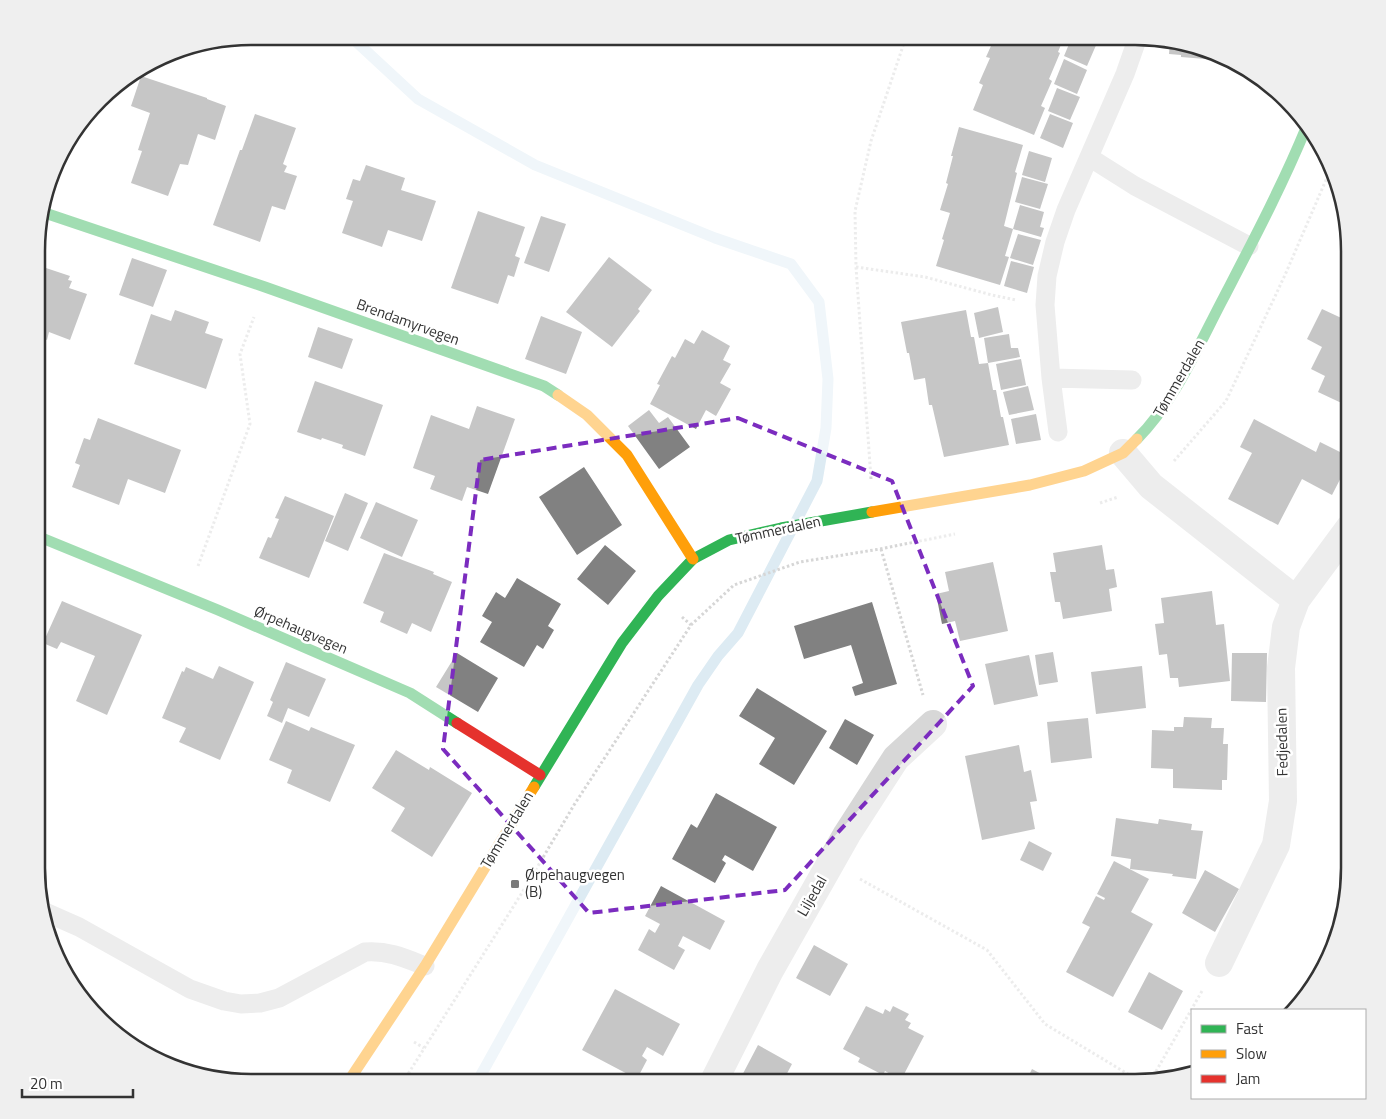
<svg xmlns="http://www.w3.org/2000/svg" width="1386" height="1119" viewBox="0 0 1386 1119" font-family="'Titillium Web',sans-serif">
	<rect width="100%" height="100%" fill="#fff"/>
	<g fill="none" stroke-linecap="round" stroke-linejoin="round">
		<path stroke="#ddebf3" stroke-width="11" d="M350 36 418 99 535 165 715 238 791 264 819 302 828 379 826 428 817 481 738 633 718 656 698 685 477 1082"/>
	</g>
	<path fill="#818181" d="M995 37H1064L1058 52 1060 53 1049 79 1052 81 1041 106 1045 108 1034 135 973 110 983 85 979 83 990 58 986 57Z
		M1072 37H1080L1097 43 1087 66 1064 56Z
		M1170 42 1218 53 1230 61 1181 57V55L1169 54Z
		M1064 59 1087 70 1077 94 1054 84Z
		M141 76 207 98V99L226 106 215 140 198 134 188 165 180 164 168 196 131 183 142 151 138 150 150 113 131 106Z
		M1057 88 1080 97 1070 120 1048 111Z
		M255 114 296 128 283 164 287 166 284 172 297 176 285 210 272 206 260 242 213 225 240 150H242Z
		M1050 114 1073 123 1063 148 1040 138Z
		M959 127 1023 145 1015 172 1017 173 1004 226 1013 229 1005 256 1009 257 1000 285 936 266 944 240 942 239 950 213 940 210 948 184 946 183 953 156H951Z
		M1029 151 1052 158 1045 182 1022 175Z
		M366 165 405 178 401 190 436 201 422 241 388 230 382 247 342 233 353 201 346 199 353 179 360 181Z
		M1022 177 1048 184 1040 209 1015 202Z
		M1020 205 1044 212 1040 227 1044 228 1041 237 1013 229Z
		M478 211 525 227 515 256 520 258 514 277 508 275 498 304 451 288Z
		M541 216 566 224 549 272 524 263Z
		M1018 234 1041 240 1033 265 1010 258Z
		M609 257 652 290 638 309 640 311 612 347 566 312Z
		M132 258 167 270 153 307 119 295Z
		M1011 261 1034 267 1027 293 1004 286Z
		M46 268 70 276 68 280 72 281 69 288 87 294 70 340 49 332 47 340 38 336V276L41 269 45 271Z
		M998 307 1003 332 979 338 974 313Z
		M1322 309 1350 322V407L1318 392 1325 376 1311 369 1322 347 1307 339Z
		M175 310 209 322 205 333 223 339 206 389 134 364 151 314 171 321Z
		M966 310 971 337H974L979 364 988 363 993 390H996L1001 417H1003L1009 445 944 457 932 405H929L925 378 914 380 909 353H907L901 322Z
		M541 316 582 332 566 374 525 359Z
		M318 327 353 339 342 369 308 357Z
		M702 330 730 346 723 360 731 364 720 383 731 389 716 416 706 410 696 429 650 404 660 385 657 384 672 356 675 358 685 339 694 344Z
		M1009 334 1011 348H1018L1020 357 988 363 984 338Z
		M1021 359 1026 385 1001 390 996 364Z
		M315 381 383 405 365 456 342 448 343 445 322 438 321 440 297 432Z
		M1028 386 1034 410 1009 415 1003 392Z
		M477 406 515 419 488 494 467 487 462 501 430 489 435 476 413 468 431 415 469 429Z
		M649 410 659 423 668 417 690 447 659 469 628 426Z
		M1036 414 1041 440 1016 444 1011 419Z
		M98 418 181 450 165 493 128 479 119 505 72 487 80 465 75 463 84 438 90 440Z
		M1254 419 1316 452 1320 442 1350 457V460L1332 495 1302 479 1278 525 1228 499 1252 453 1240 447Z
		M584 467 622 525 577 555 539 497Z
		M345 493 368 503 348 551 325 541Z
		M285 496 334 516 309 578 259 558 268 537 271 538 279 519 275 518Z
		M376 502 418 520 402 557 360 538Z
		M605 545 636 571 608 605 577 579Z
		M1102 545 1106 570 1114 569 1117 587 1109 589 1112 611 1063 619 1060 602H1055L1050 572H1056L1053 553Z
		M384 553 434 572 433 574 452 582 431 632 412 623 407 634 380 622 384 612 363 603Z
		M993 562 1008 631 960 641 955 621 942 624 936 594 949 591 945 572Z
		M517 578 561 604 548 626 554 630 543 649 537 645 524 667 480 642 492 622 482 616 496 592 505 598Z
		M1212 591 1216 625 1224 624 1230 681 1179 687 1178 678H1170L1167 654 1159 655 1155 624 1164 623 1161 598Z
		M62 601 142 635 107 715 76 701 95 656 61 642 57 649 43 643Z
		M872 602 897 684 855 696 852 687 863 683 851 645 804 659 794 626Z
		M1053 652 1058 682 1039 685 1035 655Z
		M457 653 498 678 478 712 436 687Z
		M1232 653H1267L1266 702 1231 701Z
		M1029 655 1038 696 994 705 985 664Z
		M286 662 326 679 309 717 288 708 282 723 267 716 273 702 270 700Z
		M219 666 254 682 220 760 179 742 186 728 162 718 182 671 184 672 186 667 213 679Z
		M1142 666 1146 708 1096 714 1091 672Z
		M757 688 827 731 794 785 759 764 775 738 739 716Z
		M1184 717 1212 718 1211 728H1224L1223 744H1228L1227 780H1222V790L1173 788V769L1151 768 1152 730 1174 731V727H1183Z
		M1088 718 1092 758 1051 763 1047 722Z
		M845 719 874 735 857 765 829 748Z
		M286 721 309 731 311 727 355 745 330 802 287 783 292 770 269 760Z
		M1019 745 1024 772 1031 770 1037 801 1030 802 1035 829 982 840 965 756Z
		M396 750 429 770 430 767 472 793 432 857 391 831 405 808 372 788Z
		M716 793 777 827 753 871 725 855 722 860 726 863 715 883 672 859 691 824 697 828Z
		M1116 818 1158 824 1159 819 1192 824 1191 830 1203 831 1196 879 1172 876 1173 874 1130 869 1131 859 1111 856Z
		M1029 841 1052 853 1043 871 1020 860Z
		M1114 861 1149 879 1131 912 1153 924 1113 997 1066 972 1090 927 1082 923 1096 896 1104 900 1105 898 1097 894Z
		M1205 870 1239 889 1215 932 1182 913Z
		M661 886 725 921 710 950 683 936 678 946 685 950 674 970 638 950 649 929 655 933 660 924 645 916Z
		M814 945 848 964 830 996 796 978Z
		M1149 972 1183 991 1162 1030 1128 1012Z
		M615 989 680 1024 663 1056 647 1047 642 1056 647 1060 637 1079 582 1050Z
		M866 1006 883 1014 885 1009 890 1012 893 1006 909 1014 905 1020 911 1023 908 1028 924 1036 901 1080 885 1071 883 1075 858 1062 860 1058 843 1049Z
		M758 1045 792 1064 782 1083H738Z
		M1032 1069 1058 1083H1025Z"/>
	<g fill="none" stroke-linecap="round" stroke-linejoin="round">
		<path stroke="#d6d6d6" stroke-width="3" stroke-dasharray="2.5 2.5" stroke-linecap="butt" d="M856 267 925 277 992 295 1016 300
			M1174 461 1226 401 1285 275 1332 166
			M871 479 856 267 855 211 871 141 906 37
			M1100 503 1118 497
			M881 549 923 695
			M198 566 250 424 240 354 254 317
			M682 617 691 625
			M860 879 987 950 1045 1024 1141 1082
			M414 1042 424 1048
			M1151 1080 1202 991
			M403 1082 525 888 574 805 691 625 734 585 800 562 880 549 955 534"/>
		<path stroke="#d7d7d7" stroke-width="19" d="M1089 157 1135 186 1249 246
			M1051 378 1132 380
			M1058 432 1051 378 1045 305 1047 276 1055 242 1066 210 1125 74 1138 37
			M45 912 79 927 190 989 224 1001 241 1004 260 1003 279 998 365 952C387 950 405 958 425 966"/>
		<path stroke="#d7d7d7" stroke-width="28" d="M1123 453 1151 486 1296 600
			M1219 963 1276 845 1283 801 1281 668 1286 627 1296 600 1350 527
			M713 1083 770 970 847 834 896 758 933 724"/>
		<path stroke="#30b455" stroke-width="11" d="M42 212 265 287 544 386 558 395
			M1137 439C1176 400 1198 346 1224 297 1253 241 1282 186 1306 128
			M37 536 218 610 410 693 457 723
			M534 787 622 643 658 596 693 559 729 540 781 528 872 512"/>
		<path stroke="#ff9f0a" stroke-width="11" d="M558 395 587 415 627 455 693 559
			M872 512 1030 485 1084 471 1123 453 1137 439
			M348 1082 425 966 534 787"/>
		<path stroke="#e5322d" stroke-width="11" d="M457 723 540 775"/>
	</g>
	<path d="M0 0H1386V1119H0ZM738 418 892 481 973 686 785 890 589 913 443 749 480 460Z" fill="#fff" fill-opacity=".55" fill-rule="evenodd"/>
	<path fill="none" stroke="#7b2cbf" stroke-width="4" stroke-dasharray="10 6" stroke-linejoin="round" d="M738 418 892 481 973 686 785 890 589 913 443 749 480 460Z"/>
	<rect fill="#7a7a7a" stroke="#fff" stroke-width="2" x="510" y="879" width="10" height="10" rx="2.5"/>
	<g text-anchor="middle" stroke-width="5" stroke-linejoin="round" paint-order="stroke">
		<g font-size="15" fill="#333" stroke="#fff">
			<text transform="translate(408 322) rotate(20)" y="5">Brendamyrvegen</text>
			<text transform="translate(1179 378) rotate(-60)" y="5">Tømmerdalen</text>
			<text transform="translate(778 530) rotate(-12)" y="5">Tømmerdalen</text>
			<text transform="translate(301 630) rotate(23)" y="5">Ørpehaugvegen</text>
			<text transform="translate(1282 742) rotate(-91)" y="5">Fedjedalen</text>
			<text transform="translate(507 830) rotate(-59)" y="5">Tømmerdalen</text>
			<text transform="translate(812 896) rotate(-60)" y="5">Liljedal</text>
		</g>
		<g font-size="15" fill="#333" stroke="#fff" text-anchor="start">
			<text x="525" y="880">Ørpehaugvegen<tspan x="525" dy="17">(B)</tspan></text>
		</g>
	</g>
	<path d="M0 0H1386V1119H0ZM251 45H1135A206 206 0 0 1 1341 251V868A206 206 0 0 1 1135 1074H251A206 206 0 0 1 45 868V251A206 206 0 0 1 251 45Z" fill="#efefef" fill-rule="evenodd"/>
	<path fill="none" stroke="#333" stroke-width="2.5" d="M251 45H1135A206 206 0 0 1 1341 251V868A206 206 0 0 1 1135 1074H251A206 206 0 0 1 45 868V251A206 206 0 0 1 251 45Z"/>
	<rect x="1191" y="1009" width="175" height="90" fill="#ffffff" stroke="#adadad"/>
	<rect x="1201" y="1025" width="25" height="8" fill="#30b455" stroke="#adadad"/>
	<text x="1236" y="1034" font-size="15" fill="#333333">Fast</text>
	<rect x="1201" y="1050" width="25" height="8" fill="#ff9f0a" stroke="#adadad"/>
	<text x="1236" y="1059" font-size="15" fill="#333333">Slow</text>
	<rect x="1201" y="1075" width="25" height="8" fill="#e5322d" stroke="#adadad"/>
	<text x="1236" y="1084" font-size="15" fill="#333333">Jam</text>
	<path d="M22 1089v8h111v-8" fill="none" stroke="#333333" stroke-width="2.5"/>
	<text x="30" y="1089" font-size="15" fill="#333333" stroke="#ffffff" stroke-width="4" paint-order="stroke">20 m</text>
</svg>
